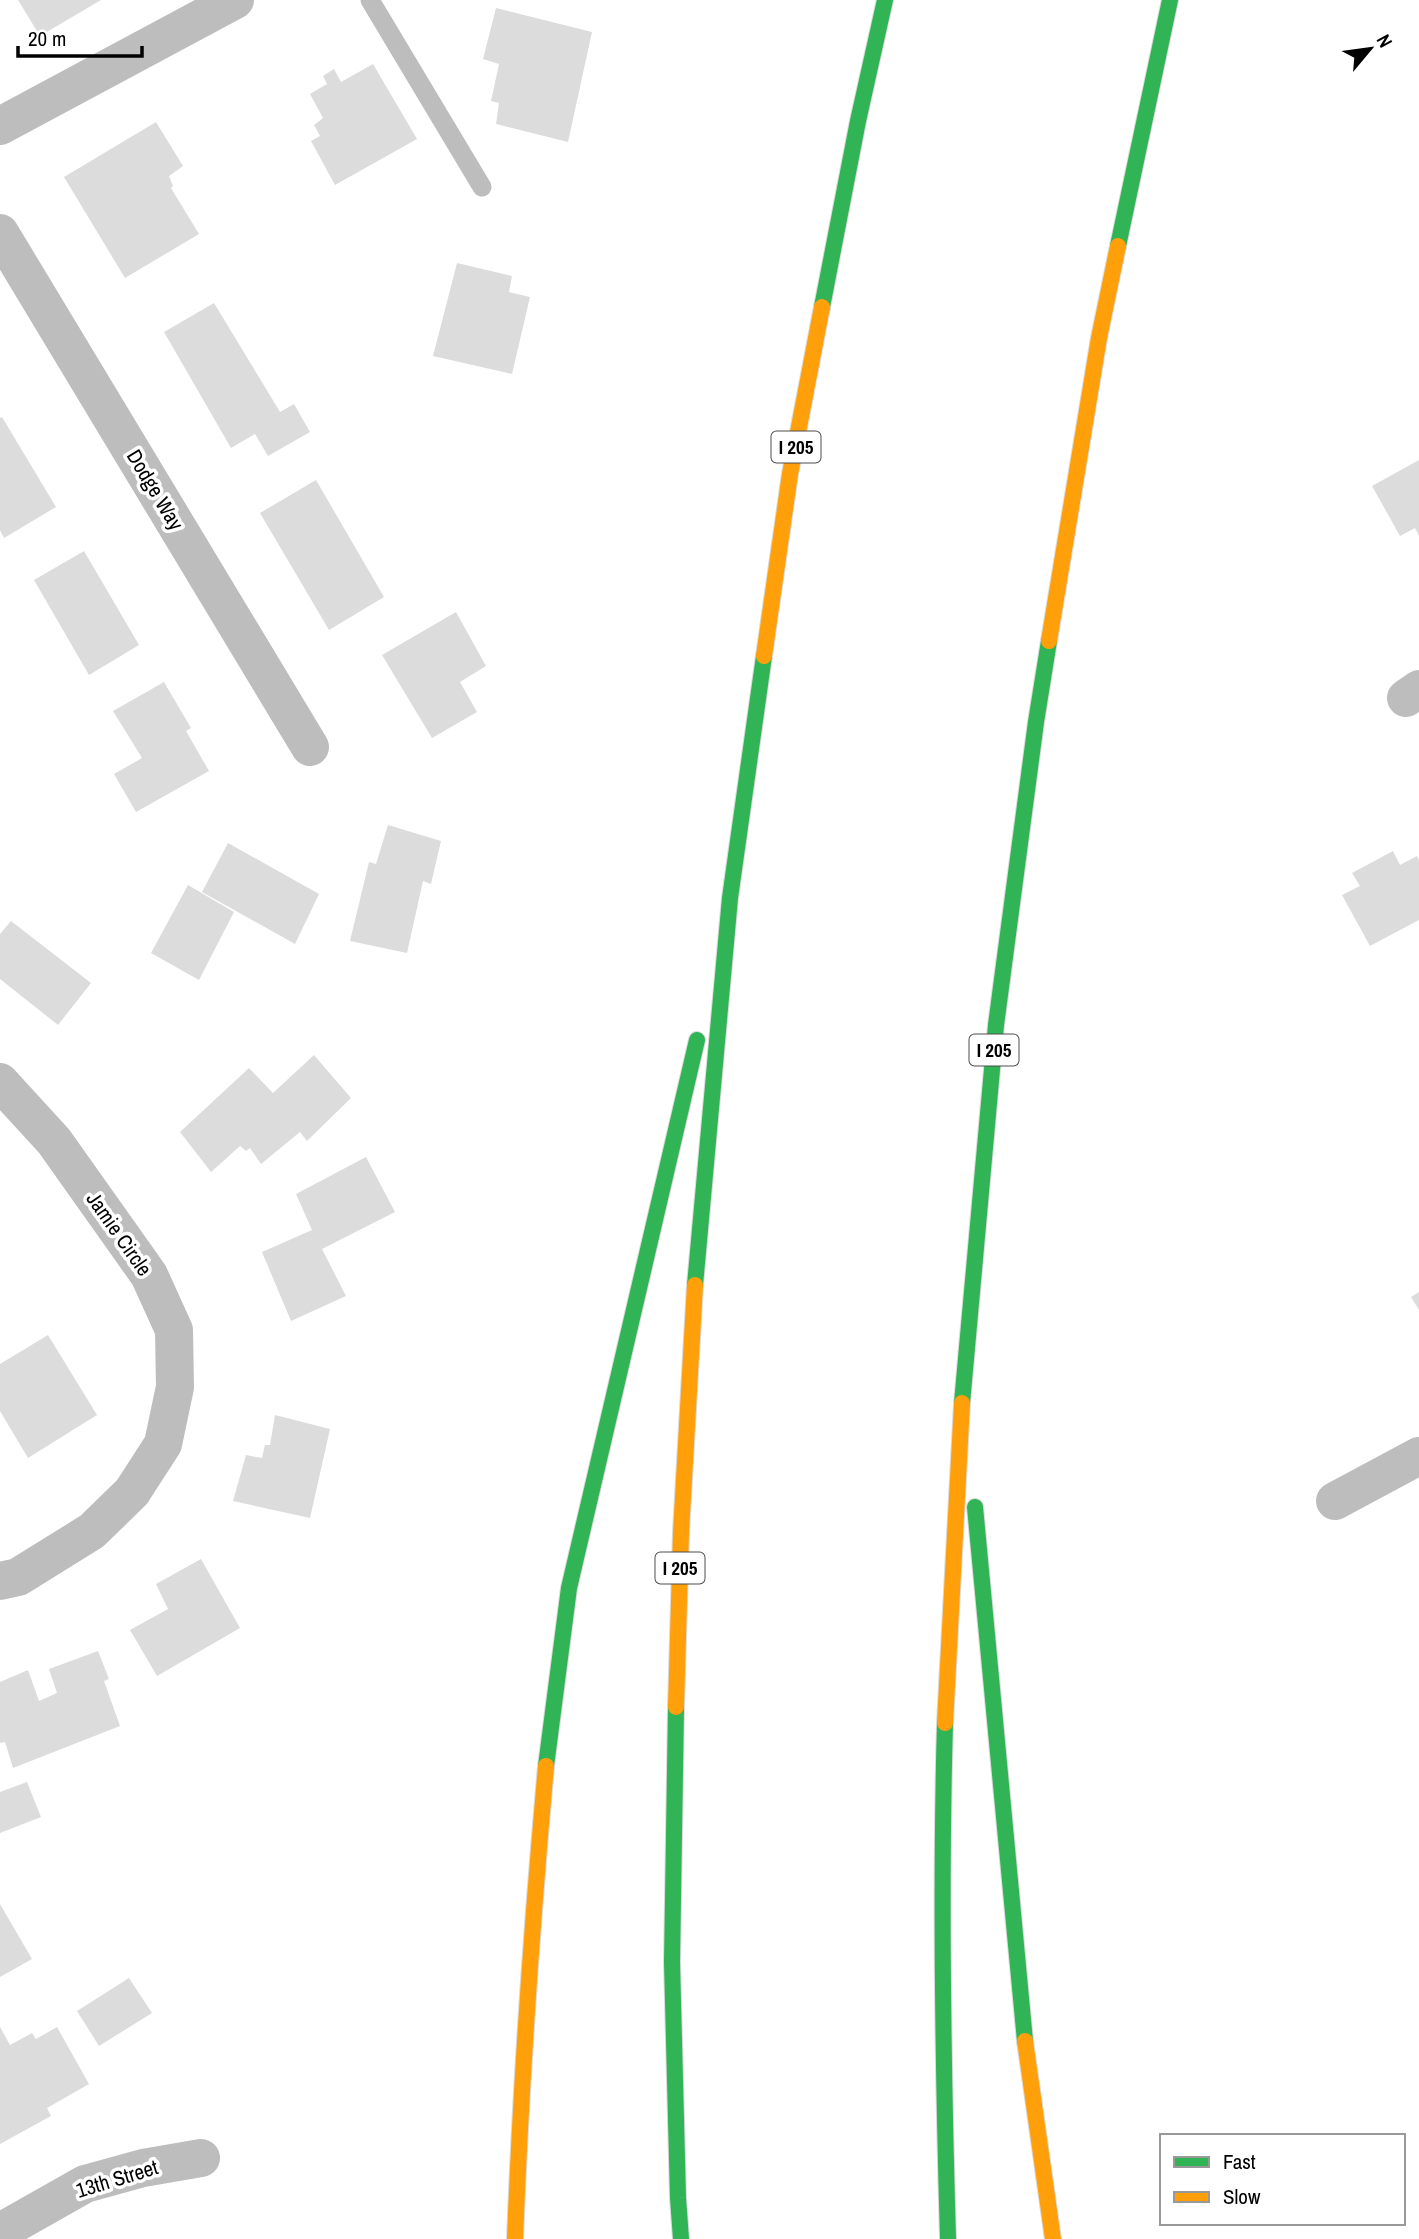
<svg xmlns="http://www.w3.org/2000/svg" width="1419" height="2239" viewBox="0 0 1419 2239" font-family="'Archivo Narrow',sans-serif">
	<rect width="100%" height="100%" fill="#fff"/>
	<path fill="#dcdcdc" d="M18 0H101L40 36Z
		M496 8 592 32 568 142 496 124 499 103 491 101 499 64 483 59Z
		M373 64 417 139 335 185 311 141 320 136 314 125 323 118 310 94 327 84 323 76 334 69 341 82Z
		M156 122 183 166 169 176 173 186 171 188 199 234 125 278 64 177Z
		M457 263 512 276 509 292 530 297 512 374 433 356Z
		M214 303 280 412 294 404 310 432 268 456 255 434 231 448 164 332Z
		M2 417 56 507 4 538 0 530V418Z
		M1419 460V536L1415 528 1400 536 1372 486Z
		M316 480 384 597 329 630 260 513Z
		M84 551 139 645 89 675 34 580Z
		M456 612 486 666 460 682 477 712 432 738 382 655Z
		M164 682 191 728 186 731 209 771 136 812 114 774 142 758 113 711Z
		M388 825 441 841 431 884 423 881 407 953 350 941 369 862 376 864Z
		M228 843 319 894 295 944 202 892Z
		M1393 851 1400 865 1417 856 1419 860V920L1370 946 1342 895 1360 886 1352 873Z
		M188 885 234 912 199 980 151 953Z
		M11 921 91 983 58 1025 0 979V934Z
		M314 1055 351 1098 307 1141 300 1132 261 1164 250 1148 246 1151 240 1146 211 1172 180 1132 249 1068 273 1093Z
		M366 1157 395 1212 322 1249 346 1296 291 1321 262 1252 312 1230 296 1194Z
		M1419 1292V1310L1411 1297Z
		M48 1335 97 1415 28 1458 0 1411V1364Z
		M275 1415 330 1429 310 1518 233 1501 246 1455 262 1458 265 1445H270Z
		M201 1559 240 1628 157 1676 130 1630 168 1609 156 1584Z
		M98 1651 109 1679 104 1681 120 1726 13 1768 5 1742 0 1743V1682L28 1670 39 1701 57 1693 49 1669Z
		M27 1782 41 1817 0 1833V1792Z
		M0 1904 32 1959 0 1977Z
		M129 1978 152 2013 99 2046 77 2011Z
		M0 2027 10 2045 32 2033 36 2039 57 2027 89 2084 47 2108 51 2116 0 2144Z"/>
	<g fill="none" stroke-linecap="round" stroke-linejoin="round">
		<g stroke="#dbdbdb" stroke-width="18">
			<path id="fast" d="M1118 246 1170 0
				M822 307 858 121 885 0
				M695 1285 730 898 764 656
				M962 1403 996 1025 1036 722 1049 641
				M975 1507 1025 2041
				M676 1707 672 1962 678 2198 681 2239
				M945 1723C940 1895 943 2067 948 2239
				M546 1766 569 1588 697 1040"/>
		</g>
		<g stroke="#dbdbdb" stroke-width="18">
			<path id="slow" d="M1049 641 1099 338 1118 246
				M764 656 790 474 822 307
				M676 1707 681 1532 695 1285
				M945 1723 962 1403
				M1025 2041 1053 2239
				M515 2239C521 2081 532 1923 546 1766"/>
		</g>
		<path stroke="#bdbdbd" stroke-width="19" d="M370 0 482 187"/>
		<path stroke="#bdbdbd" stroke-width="38" d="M0 126 235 0
			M0 233 310 747
			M1406 698 1419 689
			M0 1082 54 1141 149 1275 174 1330 175 1387 163 1444 132 1492 92 1531 18 1577 0 1581
			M1335 1501 1419 1456
			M0 2232 85 2184 143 2168 201 2158"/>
		<use href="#fast" stroke="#30b455" stroke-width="16"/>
		<use href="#slow" stroke="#ff9f0a" stroke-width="16"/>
	</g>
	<g text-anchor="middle" stroke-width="7" stroke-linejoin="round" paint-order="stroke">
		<g fill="#fff" stroke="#4c4c4c" stroke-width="2">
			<rect x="771.5" y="431.5" width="49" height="31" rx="5"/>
			<rect x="969.5" y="1034.5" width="49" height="31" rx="5"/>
			<rect x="655.5" y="1552.5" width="49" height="31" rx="5"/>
		</g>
		<g font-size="19" font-weight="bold" fill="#000">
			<text x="796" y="454">I 205</text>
			<text x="994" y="1057">I 205</text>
			<text x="680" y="1575">I 205</text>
		</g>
		<g font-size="21" fill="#000" stroke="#fff">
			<text transform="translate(155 490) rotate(59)" y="7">Dodge Way</text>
			<text transform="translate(119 1234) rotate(55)" y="7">Jamie Circle</text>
			<text transform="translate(117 2179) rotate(-17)" y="7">13th Street</text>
		</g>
	</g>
	<rect x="1160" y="2134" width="245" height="91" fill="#ffffff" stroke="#999999" stroke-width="2"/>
	<rect x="1174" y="2157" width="35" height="10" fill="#30b455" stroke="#999999" stroke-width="2"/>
	<text x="1223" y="2169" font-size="21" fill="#000000">Fast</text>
	<rect x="1174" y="2192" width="35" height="10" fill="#ff9f0a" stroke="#999999" stroke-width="2"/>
	<text x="1223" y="2204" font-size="21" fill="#000000">Slow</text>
	<g transform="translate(1370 49) rotate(61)" stroke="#ffffff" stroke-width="5" paint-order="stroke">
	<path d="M0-5L12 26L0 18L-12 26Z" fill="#000000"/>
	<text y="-10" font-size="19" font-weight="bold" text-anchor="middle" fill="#000000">N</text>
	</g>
	<path d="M18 46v10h124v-10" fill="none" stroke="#000000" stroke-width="3.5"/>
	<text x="28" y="46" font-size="21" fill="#000000" stroke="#ffffff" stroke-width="5" paint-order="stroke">20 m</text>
</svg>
